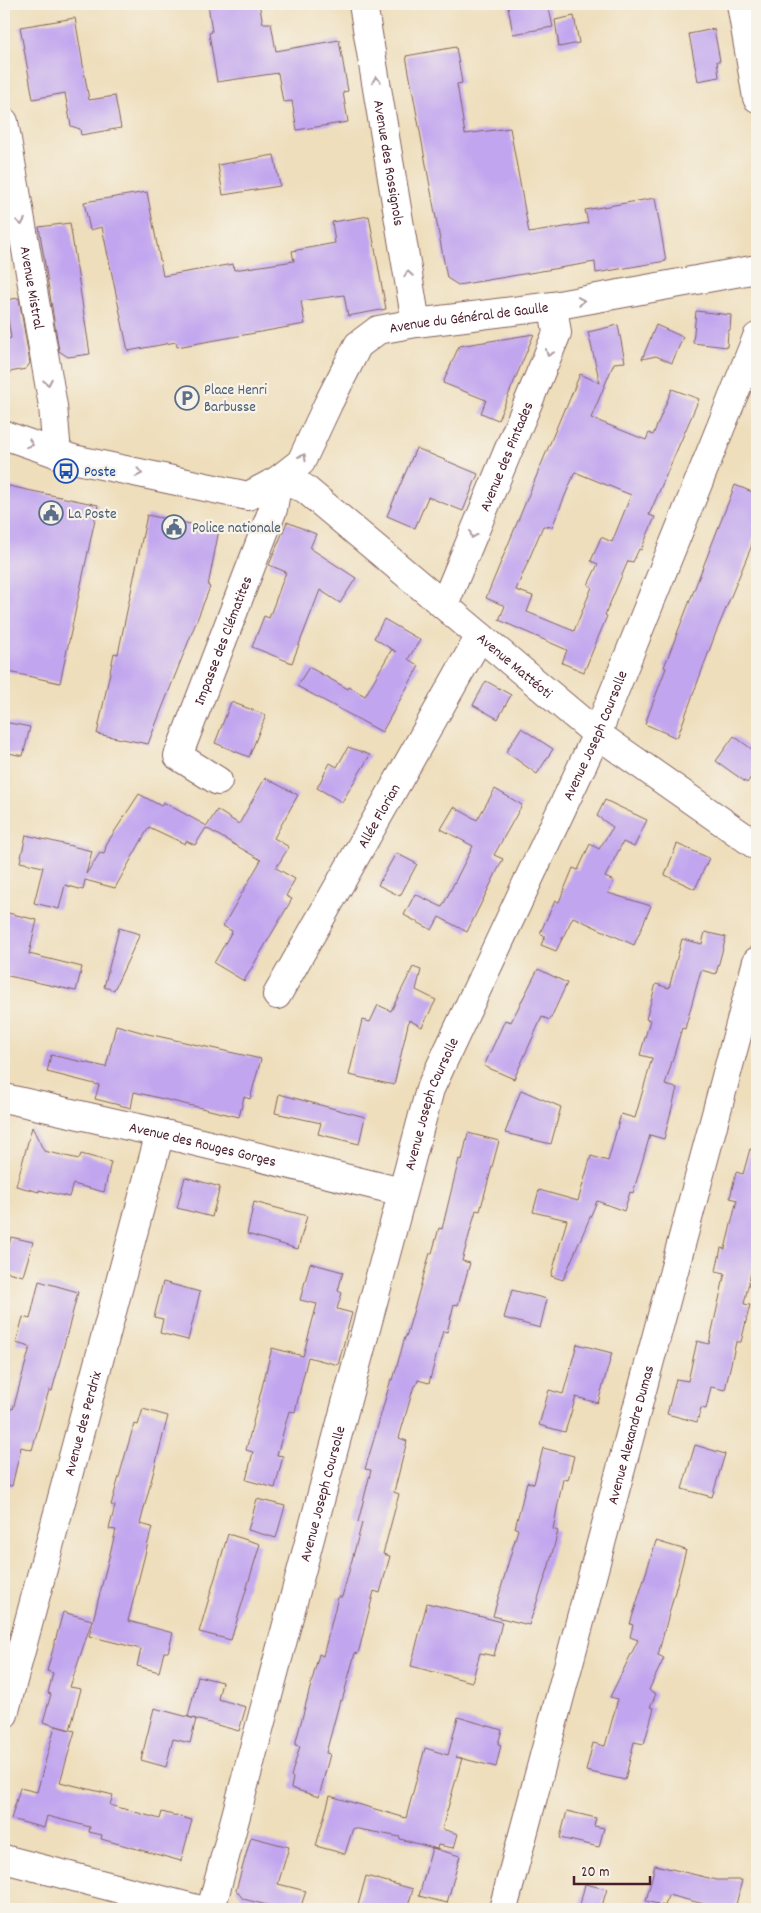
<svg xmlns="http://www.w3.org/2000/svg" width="761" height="1913" viewBox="0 0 761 1913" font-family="Dekko,sans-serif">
	<rect width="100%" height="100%" fill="#f7f3e8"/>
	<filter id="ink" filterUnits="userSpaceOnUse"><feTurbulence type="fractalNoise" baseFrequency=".02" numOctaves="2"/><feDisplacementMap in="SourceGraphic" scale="10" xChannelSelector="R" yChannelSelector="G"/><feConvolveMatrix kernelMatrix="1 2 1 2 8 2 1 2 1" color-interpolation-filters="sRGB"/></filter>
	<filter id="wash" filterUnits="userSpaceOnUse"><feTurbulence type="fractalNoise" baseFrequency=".0096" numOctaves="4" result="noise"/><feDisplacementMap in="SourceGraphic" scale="20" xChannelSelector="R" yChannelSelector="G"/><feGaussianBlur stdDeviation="1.12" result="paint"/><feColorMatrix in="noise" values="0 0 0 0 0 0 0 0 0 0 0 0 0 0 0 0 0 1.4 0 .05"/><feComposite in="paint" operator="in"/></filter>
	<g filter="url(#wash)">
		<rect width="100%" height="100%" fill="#eedebc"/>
		<g id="blocks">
			<path fill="#c1a5ef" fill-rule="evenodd" d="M208 4H259L263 23H271L276 51 339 40 348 91 343 92 348 122 297 130 292 101 283 102 278 73 217 82 209 33 212 32Z
				M524 4H548L553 27 513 34 508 6Z
				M574 16 579 43 559 47 555 20Z
				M75 18 89 100 115 96 121 128 81 135 80 129 71 126 65 93 33 99 20 27Z
				M714 29 720 61H717L719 77 698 81 689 34Z
				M456 47 462 83 457 84 465 134 510 128 529 233 588 223 585 210 655 198 666 261 596 273 595 262 458 285 447 278 406 56Z
				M274 155 280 186 223 195 218 165Z
				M147 192 163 276 233 264 234 270 294 261 292 251 335 243 332 222 369 216 386 309 348 316 344 295 301 301 305 324 177 347 176 342 128 351 102 227 90 230 84 202Z
				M70 223 90 354 68 357 59 351 39 227Z
				M19 298 30 363 26 369 4 373V340L11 338 5 300Z
				M696 311 731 315 730 330 728 331 727 347 693 343Z
				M618 325 625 362 614 363 591 418 646 440 649 433 653 435 672 389 699 399 649 515 655 517 641 550 639 549 633 562 628 561 605 615 607 616 584 672 562 663 567 650 499 620 505 606 486 598 565 407 566 408 580 374 600 383 588 332ZM575 472 631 495 612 542 601 537 591 561 598 564 588 585 592 587 574 631 527 612 533 596 516 590 543 526 552 527Z
				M656 325 683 337 672 363 656 356 642 359Z
				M534 334 498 420 481 413 486 400 443 383 459 346Z
				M416 448 478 474 463 511 428 497 415 528 387 516Z
				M4 485 98 505 60 683 4 671Z
				M735 485 757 494V528L751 544 752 545 715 635 677 738 645 724 666 668 664 667Z
				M147 515 219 530 208 586 210 587 148 744 97 734 114 653 118 654Z
				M287 522 316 534 310 548 356 578 340 603 320 590 292 663 252 647 264 616 269 618 286 572 269 565Z
				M384 619 420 640 408 659 419 666 382 732 297 686 309 667 348 689 349 687 365 696 392 649 396 652 374 638Z
				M486 681 511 695 498 719 473 705Z
				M231 702 266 715 249 757 215 743Z
				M4 722 30 727 23 756 4 752Z
				M521 728 553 749 537 774 506 752Z
				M734 736 757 753V768L747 783 716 761Z
				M348 747 370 755 342 802 317 788 330 763 337 767Z
				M265 778 298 795 274 838 289 847 276 868 295 879 286 896 292 899 244 981 214 963 232 931 223 926 261 860 206 828 195 845 186 841 185 844 149 827 115 888 85 880 83 890 65 885 59 909 34 903 43 867 20 862 26 835 92 851 86 874 100 853 104 854 107 843 139 794 161 806 163 802 207 826 217 810 239 824Z
				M495 789 522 805 494 855 503 859 467 932 439 917 432 930 404 915 415 894 442 907 473 846 441 829 454 807 477 820Z
				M605 800 647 820 634 847 623 842 605 877 614 881 608 893 651 906 634 945 573 917 556 951 541 945 545 936 540 933 555 901 559 902 573 868 578 870 590 844 599 849 613 827 597 816Z
				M677 844 709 858 695 889 665 875Z
				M396 853 417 864 400 896 378 885Z
				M4 912 37 920 29 954 82 967 76 991 4 975Z
				M119 928 140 934 114 990 104 987Z
				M705 932 726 937 716 974 701 970 685 1029 682 1028 665 1085 677 1088 664 1139 650 1135 633 1193 630 1192 624 1211 597 1201 563 1280 551 1276 567 1220 533 1212 539 1190 578 1201 591 1156 608 1161 621 1114 635 1118 652 1058 640 1055 650 1020 646 1019 656 984 669 988 682 939 702 944Z
				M413 967 421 970 416 990 436 1000 422 1027 409 1020 394 1085 349 1075 362 1020 370 1022 378 1005 391 1011Z
				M538 969 567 983 550 1020 542 1017 514 1079 484 1066 505 1020 511 1022Z
				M116 1025 148 1034 261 1059 250 1099 244 1097 239 1117 134 1092 131 1108 95 1099 99 1085 47 1072 51 1055 106 1067Z
				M521 1090 561 1107 551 1144 505 1133Z
				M279 1094 365 1117 359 1144 318 1134 321 1123 275 1113Z
				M32 1127 44 1151 79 1159 81 1154 111 1162 104 1192 73 1184 69 1197 39 1190V1192L16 1186Z
				M468 1133 499 1141 480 1211 476 1210 462 1261 470 1263 458 1305 454 1304 447 1332 443 1331 429 1383 418 1380 416 1386H414L399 1438 407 1441 394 1492 399 1494 383 1554 390 1556 380 1593 374 1591 358 1654 355 1653 342 1701 340 1700 326 1753 330 1754 319 1797 291 1788 293 1778 291 1776 300 1746 295 1745 319 1654 323 1656 338 1597H342L362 1523 358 1522 371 1470 365 1469 376 1432 391 1379 393 1380 405 1337H406L430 1253H432L439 1228 442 1229 459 1159 462 1160Z
				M750 1149 757 1150V1246L744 1304 750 1305 741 1342H736L725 1390 711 1387 706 1409 701 1408 697 1422 667 1414 676 1379 688 1381 697 1341 709 1344 725 1273 716 1271 721 1248 725 1249 737 1200 730 1198 736 1172 743 1174Z
				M185 1177 220 1187 212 1217 177 1208Z
				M254 1202 307 1216 298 1249 247 1234Z
				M11 1237 33 1242 23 1276 4 1271V1264Z
				M310 1263 343 1272 338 1291 342 1293 337 1309 352 1313 338 1365 308 1357 295 1412 289 1411 277 1455 283 1456 275 1488 246 1480 253 1452 246 1450 272 1348 303 1356 317 1304 300 1300Z
				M39 1281 78 1292 52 1391 49 1390 32 1450 21 1447 12 1486 4 1485V1406L13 1409 30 1347 16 1343 23 1317 30 1319Z
				M163 1282 200 1292 188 1340 160 1333 163 1319 154 1317Z
				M512 1290 547 1299 540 1328 504 1318Z
				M577 1344 612 1353 598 1403 576 1397 565 1432 539 1425 549 1390 563 1394Z
				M143 1409 168 1416 140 1524 152 1527 128 1621 173 1633 168 1652H164L159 1672 137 1666 141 1649 89 1636 116 1530 109 1529 115 1506 111 1505 134 1424 138 1425Z
				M695 1445 725 1454 712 1497 682 1489Z
				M543 1448 574 1456 568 1480 563 1479 553 1529 558 1531 548 1569 529 1625 493 1616 518 1529 515 1528 527 1482 534 1484Z
				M257 1499 285 1506 276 1538 248 1530Z
				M228 1534 260 1544 231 1640 199 1632Z
				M656 1541 686 1550 658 1655 664 1658 649 1690 656 1694 650 1707 654 1708 644 1744 634 1742 625 1780 586 1771 593 1743 605 1746 618 1699 610 1697 638 1640 630 1637 633 1625 630 1624Z
				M427 1603 502 1622 494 1656 480 1653 472 1682 411 1666Z
				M63 1612 92 1620 70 1687 81 1689 70 1730 43 1722 51 1694 48 1693 53 1673 47 1671Z
				M198 1676 222 1682 218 1699 246 1707 239 1731 188 1717Z
				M154 1708 196 1719 190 1743 173 1739 166 1767 141 1760Z
				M458 1717 502 1730 498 1744 501 1745 496 1767 456 1757 462 1758 442 1829 458 1834 454 1848 438 1845 437 1849 400 1839V1837L353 1828 345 1854 316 1846 330 1796 406 1818 425 1748 448 1755Z
				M55 1726 75 1731 60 1782 113 1795 110 1805 160 1819 162 1812 192 1820 181 1861 101 1839 102 1835 89 1832 90 1827 47 1816 44 1828 11 1819 20 1788 37 1792Z
				M567 1811 596 1818 594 1826 604 1828 599 1847 560 1838Z
				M251 1837 289 1847 278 1884 306 1891 300 1909H283L243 1899 236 1890Z
				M432 1848 460 1856 447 1903 419 1896Z
				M655 1865 717 1880H742L735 1909H724L668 1895 665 1906 646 1901Z
				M366 1876 413 1889 407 1909H357Z
				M585 1884 607 1889 601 1909H579Z"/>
		</g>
	</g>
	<g filter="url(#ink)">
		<use href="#blocks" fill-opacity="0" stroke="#83625e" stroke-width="1"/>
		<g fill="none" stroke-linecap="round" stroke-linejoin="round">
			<g stroke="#83625e" stroke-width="30">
				<g id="minor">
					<path id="s1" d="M363 4 416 323"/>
					<path d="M741 4 757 98"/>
					<path id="s2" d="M4 122 53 406 57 454"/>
					<path id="s3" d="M4 435 73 459 248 496 278 480 301 462 328 404 358 345 378 330 416 323 553 306 757 269"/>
					<path id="s4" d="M444 605 557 333 553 306"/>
					<path id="s5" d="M218 781 178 756 273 509 278 480 304 488 597 734 757 846"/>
					<path id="s6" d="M277 995 480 636"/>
					<path id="s7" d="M4 1098 160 1133 402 1192"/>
					<path id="s8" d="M4 1714 160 1133"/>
					<path d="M4 1859 197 1909"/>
					<path id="s9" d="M211 1909 430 1089 597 734 757 337"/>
					<path id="s10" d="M503 1909 757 961"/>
				</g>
			</g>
			<use href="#minor" stroke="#fff" stroke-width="28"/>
		</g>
		<defs><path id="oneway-chevron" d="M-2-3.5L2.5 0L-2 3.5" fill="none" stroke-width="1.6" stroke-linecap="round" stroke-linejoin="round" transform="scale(1.25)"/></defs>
		<g stroke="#ae9aa0">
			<use href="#oneway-chevron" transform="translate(376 80) rotate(-99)"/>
			<use href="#oneway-chevron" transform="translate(21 222) rotate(80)"/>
			<use href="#oneway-chevron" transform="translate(408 274) rotate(-99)"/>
			<use href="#oneway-chevron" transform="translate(581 301) rotate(-10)"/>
			<use href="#oneway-chevron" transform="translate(549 353) rotate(113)"/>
			<use href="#oneway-chevron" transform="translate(48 382) rotate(79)"/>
			<use href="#oneway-chevron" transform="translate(30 444) rotate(20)"/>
			<use href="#oneway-chevron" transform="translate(303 457) rotate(-60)"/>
			<use href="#oneway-chevron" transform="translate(139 473) rotate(12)"/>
			<use href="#oneway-chevron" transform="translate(473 535) rotate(113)"/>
		</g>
	</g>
	<defs>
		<g id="parking-ring" transform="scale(1.25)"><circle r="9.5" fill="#f7f3e8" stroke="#5c6f8a" stroke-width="1.5"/><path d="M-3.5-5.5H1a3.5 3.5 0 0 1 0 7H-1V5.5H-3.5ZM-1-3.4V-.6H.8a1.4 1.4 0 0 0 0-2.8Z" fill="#5c6f8a"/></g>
		<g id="bus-ring" transform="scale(1.25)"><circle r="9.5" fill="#f7f3e8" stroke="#1a4fb4" stroke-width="1.5"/><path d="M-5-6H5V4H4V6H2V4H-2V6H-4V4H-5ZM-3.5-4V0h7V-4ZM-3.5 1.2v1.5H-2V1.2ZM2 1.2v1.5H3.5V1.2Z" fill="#1a4fb4"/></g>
		<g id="civic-ring" transform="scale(1.25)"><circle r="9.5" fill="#f7f3e8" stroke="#5c6f8a" stroke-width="1.5"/><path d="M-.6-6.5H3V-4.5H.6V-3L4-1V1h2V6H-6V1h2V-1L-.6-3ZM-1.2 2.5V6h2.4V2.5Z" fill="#5c6f8a"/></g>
	</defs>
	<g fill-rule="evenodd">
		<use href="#parking-ring" x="187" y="398"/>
		<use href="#bus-ring" x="66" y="471"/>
		<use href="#civic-ring" x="51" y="513"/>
		<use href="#civic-ring" x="174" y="527"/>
	</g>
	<g text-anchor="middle" stroke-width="4.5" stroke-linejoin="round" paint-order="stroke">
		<g font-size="15" fill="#4a1f2b" stroke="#f7f3e8">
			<text dy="5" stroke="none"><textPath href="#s1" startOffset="161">Avenue des Rossignols</textPath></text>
			<text dy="5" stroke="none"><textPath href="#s2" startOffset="168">Avenue Mistral</textPath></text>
			<text dy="5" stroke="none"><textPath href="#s3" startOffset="562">Avenue du Général de Gaulle</textPath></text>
			<text dy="5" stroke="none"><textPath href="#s4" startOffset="161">Avenue des Pintades</textPath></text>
			<text dy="5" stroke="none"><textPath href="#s5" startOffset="171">Impasse des Clématites</textPath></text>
			<text dy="5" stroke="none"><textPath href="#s5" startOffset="644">Avenue Mattéoti</textPath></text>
			<text dy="5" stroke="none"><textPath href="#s9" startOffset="1239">Avenue Joseph Coursolle</textPath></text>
			<text dy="5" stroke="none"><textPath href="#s6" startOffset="206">Allée Florian</textPath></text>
			<text dy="5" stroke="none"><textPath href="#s9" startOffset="835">Avenue Joseph Coursolle</textPath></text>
			<text dy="5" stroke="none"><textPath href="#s7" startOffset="204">Avenue des Rouges Gorges</textPath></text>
			<text dy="5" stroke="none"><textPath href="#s8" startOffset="301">Avenue des Perdrix</textPath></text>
			<text dy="5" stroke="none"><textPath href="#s10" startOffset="491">Avenue Alexandre Dumas</textPath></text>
			<text dy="5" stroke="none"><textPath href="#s9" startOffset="430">Avenue Joseph Coursolle</textPath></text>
		</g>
		<g font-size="15" fill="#4e5e75" stroke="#f7f3e8" text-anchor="start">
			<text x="204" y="394">Place Henri<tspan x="204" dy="17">Barbusse</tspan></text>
			<text x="68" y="518">La Poste</text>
			<text x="192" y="532">Police nationale</text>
		</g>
		<g font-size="15" fill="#164399" stroke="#f7f3e8" text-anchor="start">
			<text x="84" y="476">Poste</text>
		</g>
	</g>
	<rect width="761" height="1913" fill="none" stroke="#f7f3e8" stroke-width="20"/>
	<path d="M574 1876v8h76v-8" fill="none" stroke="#4a1f2b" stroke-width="2.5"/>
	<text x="581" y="1876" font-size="15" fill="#4a1f2b" stroke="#f7f3e8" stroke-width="4" paint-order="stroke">20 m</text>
</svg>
